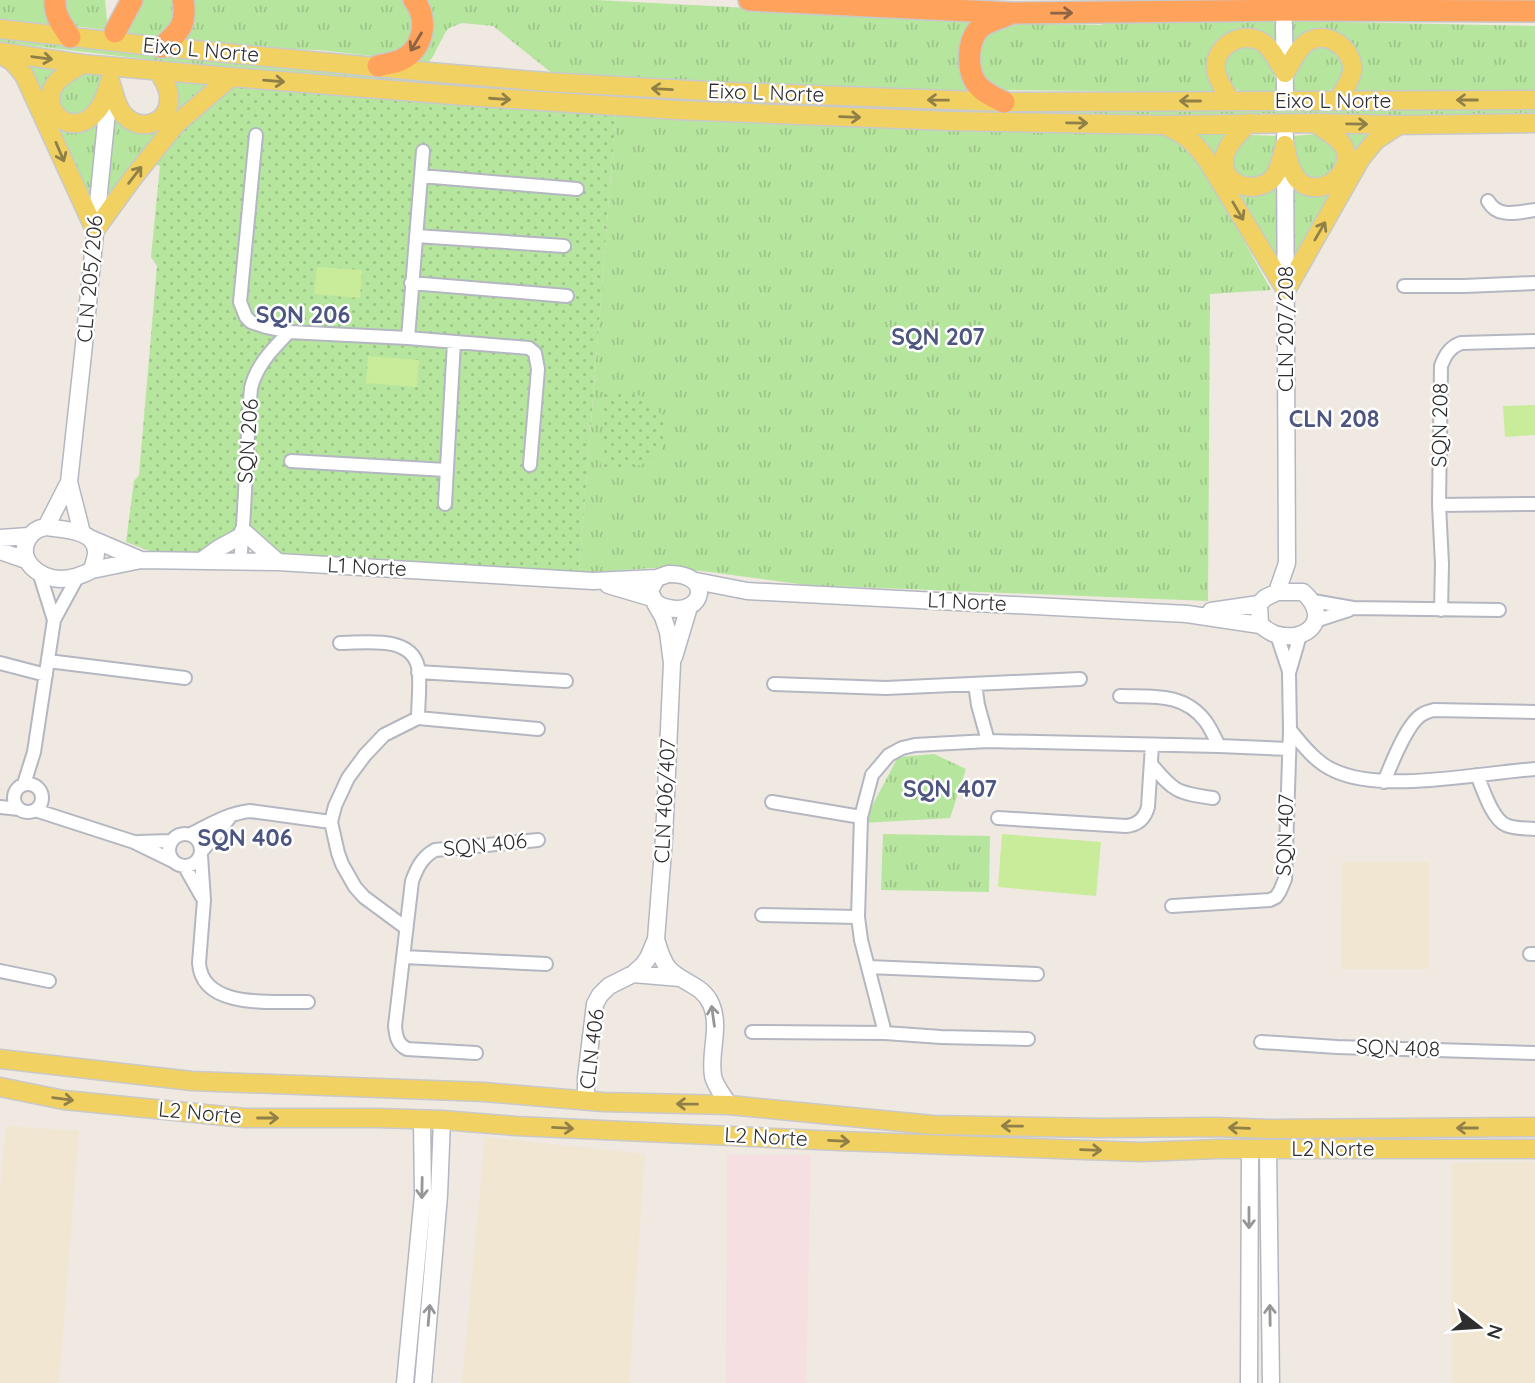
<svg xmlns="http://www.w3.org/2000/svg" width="1535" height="1383" viewBox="0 0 1535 1383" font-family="Quicksand,sans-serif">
	<defs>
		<pattern id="grass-tufts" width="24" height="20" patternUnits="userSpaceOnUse" patternTransform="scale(1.75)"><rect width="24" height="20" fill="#b6e59e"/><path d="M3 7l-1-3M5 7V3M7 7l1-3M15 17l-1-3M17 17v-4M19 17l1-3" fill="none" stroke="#9dc588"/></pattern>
		<pattern id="garden-dots" width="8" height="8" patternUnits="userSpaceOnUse" patternTransform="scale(1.75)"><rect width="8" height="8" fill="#b6e59e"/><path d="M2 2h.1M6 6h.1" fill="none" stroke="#9dc588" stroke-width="1.8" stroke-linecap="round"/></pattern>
	</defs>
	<rect width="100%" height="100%" fill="#efe9e1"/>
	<path fill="#f0e6d1" d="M1342 862H1429V969H1341Z
		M6 1126 79 1131 59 1383H0V1189Z
		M485 1137 645 1154 629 1383H462Z
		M1535 1162V1383H1452V1163Z"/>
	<path fill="#f5dfe0" d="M727 1155H811L806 1383H726Z"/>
	<path fill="url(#grass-tufts)" d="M0 0H50L57 25 0 19Z
		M59 0H105L108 30 73 26Z
		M138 0H180L183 4 163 39 125 32Z
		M190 0H409L416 38 390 58 319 50 282 49 179 39Z
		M424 0H596L979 20V95L820 89 553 74 493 26 462 23 449 28 445 33 432 58 426 64 408 63Z
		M1120 19 1278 20V55L1272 44H1222L1224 92 998 90 988 85 973 55 979 37 1010 23 1100 25Z
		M1291 21 1535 26V90L1346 92 1352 85 1336 36 1291 55Z
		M0 35 610 92 1535 107V116L1067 118 812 108 612 98 401 84 229 69 0 42Z
		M1251 43 1270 59 1278 91 1242 92 1232 87 1223 74 1226 54Z
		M1333 44 1348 65 1336 88 1323 92H1291L1299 60 1306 48Z
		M18 58 60 68 58 119 103 116 93 216Z
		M76 72 107 74 97 107 73 116C55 108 58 101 60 82Z
		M163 75 221 81C204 87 197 92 184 105L105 212 115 118C128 132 143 139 161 128Z
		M616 111 1238 127 1227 179 1279 177 1280 272 1183 130 1271 290 1210 294 1208 601 806 585 702 571 654 568 579 573Z
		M1387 129 1292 271 1291 178 1342 179 1337 133Z
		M1317 134 1334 143 1340 169 1313 182 1297 168 1292 136Z
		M1250 135 1278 136 1276 167 1264 179H1238L1227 159 1245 136Z
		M934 754 966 769 950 818 863 823 898 757Z
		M883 834 990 836 989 892 881 890Z"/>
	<path fill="url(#garden-dots)" d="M231 81 616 111 579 573 279 558 249 533 200 556 155 553 126 542 134 481 139 475 157 266 151 257 160 166 153 164 175 131Z
		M618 391C627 392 636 393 644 398 670 411 674 451 645 463 631 469 615 469 601 469L604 392Z"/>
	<path fill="#c9ec9a" d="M317 267 362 270 360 298 314 294Z
		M368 356 419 360 417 387 366 383Z
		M1535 405V435L1505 437 1503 406Z
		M1002 834 1101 842 1096 896 998 887Z"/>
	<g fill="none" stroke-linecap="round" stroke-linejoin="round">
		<g stroke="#b4b7c1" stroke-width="16">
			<path id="street" d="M256 135 240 302 246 317 251 322 266 327 289 332 408 338 529 348 535 353 538 369 530 465
				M421 176 577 189
				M1488 201C1498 219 1518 212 1535 210
				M416 236 564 246
				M411 283 567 296
				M1404 286H1464L1535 283
				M408 338 423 151
				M291 461 446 470
				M445 504 454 342
				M1439 505 1535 504
				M240 562C246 504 246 446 251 388 257 364 273 349 289 332
				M39 572 54 620
				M1313 601 1353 608 1499 610
				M1441 610 1442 564 1439 505 1441 366C1445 355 1450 347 1461 343L1535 341
				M1315 621 1349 610
				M1277 635 1289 671
				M340 643C365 643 411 635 418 667 421 683 418 702 418 718
				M48 661 185 678
				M0 663 46 675
				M418 672 566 681
				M774 684 886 688 1080 679
				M975 684 978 705 988 741
				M1120 696C1152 697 1184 692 1206 722 1211 729 1215 738 1219 746
				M1290 730C1302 744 1315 762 1333 770 1382 794 1479 773 1535 769
				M1152 765C1174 792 1178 793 1213 798
				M1477 775C1483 789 1492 819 1506 825 1514 829 1526 828 1535 829
				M1384 782C1391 765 1407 722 1423 714 1426 712 1430 711 1434 710L1535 712
				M24 784 34 752 54 620 78 576
				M14 798a14 14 0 1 1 28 0a14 14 0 1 1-28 0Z
				M772 802 861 817
				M0 807 19 809
				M35 810 134 842 173 861
				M998 818 1126 826C1138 825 1145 818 1148 807L1152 745
				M169 850a16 16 0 1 1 32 0a16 16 0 1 1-32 0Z
				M191 834C209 825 229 813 250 811L331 822
				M138 842 171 841
				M202 851 231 816
				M201 856 204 900 199 963C202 1010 274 1001 308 1002
				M185 867 202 897
				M1172 906 1270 900 1276 897 1280 891 1285 879 1290 730 1289 673 1300 635
				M762 915 858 917
				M406 928 364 897 355 887 342 864 338 853 331 822 335 806 348 778 365 755 384 735 418 718 538 729
				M1530 954H1535
				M404 957 546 964
				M868 967 1037 974
				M0 971 49 981
				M752 1032 885 1033 941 1037 1028 1039
				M885 1033 861 940 858 917 861 817 872 775 889 755 902 748 915 745 988 741 1219 746 1288 749
				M1261 1042 1337 1047 1535 1053
				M476 1053 407 1049C397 1044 396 1036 395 1026L412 881C417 868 422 857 435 850L538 840"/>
		</g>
		<g stroke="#b4b7c1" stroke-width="19">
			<path id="secondary" d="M1284 24 1285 92
				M69 482 82 533
				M46 527 69 482 83 354 109 92
				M46 527C62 530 97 529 96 553 96 558 93 565 92 570 83 575 71 579 60 579 39 578 16 560 28 539 32 532 38 528 46 527Z
				M243 531 278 562
				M0 538 29 536
				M92 539 141 560
				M0 551 26 560
				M201 561 219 548 243 535
				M92 570 141 560 278 562 593 581 657 578
				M668 574C715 573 703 616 669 608 657 606 653 601 650 590L657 578Z
				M696 581 747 591 1187 614 1260 625
				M608 585 652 598
				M1277 592 1287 563 1285 136
				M1277 592H1303C1333 619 1306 644 1275 634 1269 632 1265 628 1260 625L1259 604 1265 598Z
				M1211 611 1259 604
				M674 657 689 607
				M656 939C659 950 662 961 669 969 682 983 703 985 711 1004 721 1027 709 1052 713 1076 715 1086 723 1095 729 1105
				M633 974 680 978
				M586 1101V1078L595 1004 600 995 609 986 633 974 643 965 648 958 656 939 664 838 672 663 668 632 663 617 655 603
				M1268 1149 1271 1383
				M405 1383 423 1195 422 1120
				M423 1383 439 1195 442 1120
				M1249 1383 1250 1150"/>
		</g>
		<g stroke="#c9c9c9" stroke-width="21">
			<path id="primary" d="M0 29 162 47 429 72 547 82 706 91 1004 102 1535 100
				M0 52 83 64 231 77 466 96 677 110 950 121 1164 125 1315 123 1399 125 1535 123
				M0 54 13 62 24 75 95 230 132 179 176 124 231 77
				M83 64C74 69 63 74 56 83 36 110 73 141 97 111 104 103 107 91 110 81
				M110 81C114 92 116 108 125 116 141 132 168 124 169 100 170 89 163 79 157 70
				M1231 101C1226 92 1218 82 1216 71 1212 47 1241 30 1262 42 1272 48 1279 64 1285 73 1292 62 1297 49 1307 42 1327 29 1355 49 1352 72 1350 82 1343 92 1337 101
				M1249 123C1239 133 1226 145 1224 159 1221 185 1255 195 1272 179 1279 172 1281 159 1284 149
				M1166 126C1187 135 1196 144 1209 163L1286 290
				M1285 145C1287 157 1290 171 1298 180 1319 201 1356 173 1344 147 1338 136 1324 130 1315 123
				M1286 290 1361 158 1376 140 1399 125
				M0 1059 192 1081 484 1092 603 1102 729 1105 933 1125 1099 1128 1216 1127 1269 1129 1535 1127
				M0 1087 64 1100 245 1118H377L442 1120 516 1126 840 1141 1141 1152 1217 1149H1535"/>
		</g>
		<g stroke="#c9c9c9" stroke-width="24">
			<path id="highway" d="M55 0C54 15 62 25 70 37
				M749 0 1012 13 1306 10 1535 11
				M115 32 132 0
				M162 47C180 31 187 25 183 0
				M378 66C386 64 394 63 401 60 424 49 429 19 414 0
				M1004 102C994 97 983 93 976 83 966 68 967 38 982 26 990 21 1000 18 1008 15"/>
		</g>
		<use href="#street" stroke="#fff" stroke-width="12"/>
		<use href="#secondary" stroke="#fff" stroke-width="16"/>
		<use href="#primary" stroke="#f2d163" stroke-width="18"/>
		<use href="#highway" stroke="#ffa35c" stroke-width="21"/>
	</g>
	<defs><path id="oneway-shaft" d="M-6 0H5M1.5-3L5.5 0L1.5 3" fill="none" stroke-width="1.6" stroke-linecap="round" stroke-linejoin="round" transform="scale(1.75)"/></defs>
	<g stroke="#8c6343">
		<use href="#oneway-shaft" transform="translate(1062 13) rotate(-1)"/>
		<use href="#oneway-shaft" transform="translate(416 42) rotate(121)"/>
	</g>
	<g stroke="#908048">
		<use href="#oneway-shaft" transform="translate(42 58) rotate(8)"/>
		<use href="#oneway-shaft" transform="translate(274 81) rotate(5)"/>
		<use href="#oneway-shaft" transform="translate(662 89) rotate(-177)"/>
		<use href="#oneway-shaft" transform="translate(500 99) rotate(4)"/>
		<use href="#oneway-shaft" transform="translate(938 100) rotate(-179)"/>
		<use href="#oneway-shaft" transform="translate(1467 100) rotate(180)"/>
		<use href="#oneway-shaft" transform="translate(1190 101) rotate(180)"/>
		<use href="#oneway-shaft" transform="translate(850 117) rotate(2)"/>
		<use href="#oneway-shaft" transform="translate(1077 123) rotate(1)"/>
		<use href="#oneway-shaft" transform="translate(1357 124) rotate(1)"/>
		<use href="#oneway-shaft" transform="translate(60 152) rotate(67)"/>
		<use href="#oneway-shaft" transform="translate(135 175) rotate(-52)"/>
		<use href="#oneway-shaft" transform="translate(1238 211) rotate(60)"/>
		<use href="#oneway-shaft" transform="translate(1320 231) rotate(-60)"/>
		<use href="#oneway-shaft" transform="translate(63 1099) rotate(8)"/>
		<use href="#oneway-shaft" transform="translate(687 1104) rotate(-179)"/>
		<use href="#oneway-shaft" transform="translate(268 1118)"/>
		<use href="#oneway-shaft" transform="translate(1012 1126) rotate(-179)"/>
		<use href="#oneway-shaft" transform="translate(563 1128) rotate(3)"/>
		<use href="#oneway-shaft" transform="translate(1239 1128) rotate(-178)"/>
		<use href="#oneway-shaft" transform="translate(1467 1128) rotate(180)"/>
		<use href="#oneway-shaft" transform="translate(839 1141) rotate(3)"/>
		<use href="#oneway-shaft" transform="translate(1091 1150) rotate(2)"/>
	</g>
	<g stroke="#969696">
		<use href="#oneway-shaft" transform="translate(713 1016) rotate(-98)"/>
		<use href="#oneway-shaft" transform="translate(422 1188) rotate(91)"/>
		<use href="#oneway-shaft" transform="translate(1249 1218) rotate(90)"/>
		<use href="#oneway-shaft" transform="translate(429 1315) rotate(-85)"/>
		<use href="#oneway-shaft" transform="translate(1270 1315) rotate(-91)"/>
	</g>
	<g text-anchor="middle" stroke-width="5" stroke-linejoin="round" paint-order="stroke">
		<g font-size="21" fill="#2e2e2e" stroke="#fff">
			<text transform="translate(201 50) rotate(5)" y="7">Eixo L Norte</text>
			<text transform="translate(766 93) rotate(2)" y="7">Eixo L Norte</text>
			<text x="1333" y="108">Eixo L Norte</text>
			<text transform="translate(90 279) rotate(-85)" y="7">CLN 205/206</text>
			<text transform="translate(1286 329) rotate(-90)" y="7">CLN 207/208</text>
			<text transform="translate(1440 425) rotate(-89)" y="7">SQN 208</text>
			<text transform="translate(248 441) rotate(-86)" y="7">SQN 206</text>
			<text transform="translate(367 567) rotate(3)" y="7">L1 Norte</text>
			<text transform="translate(967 602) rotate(3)" y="7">L1 Norte</text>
			<text transform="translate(665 801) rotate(-87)" y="7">CLN 406/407</text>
			<text transform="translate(1285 835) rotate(-88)" y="7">SQN 407</text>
			<text transform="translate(485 845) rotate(-6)" y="7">SQN 406</text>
			<text transform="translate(1398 1048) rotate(2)" y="7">SQN 408</text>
			<text transform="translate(592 1049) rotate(-83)" y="7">CLN 406</text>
			<text transform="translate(200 1113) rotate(5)" y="7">L2 Norte</text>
			<text transform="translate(766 1137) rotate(3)" y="7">L2 Norte</text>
			<text x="1333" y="1156">L2 Norte</text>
		</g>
		<g font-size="23" font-weight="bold" fill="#4d5680" stroke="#fff">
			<text x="303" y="323">SQN 206</text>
			<text x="938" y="345">SQN 207</text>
			<text x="1334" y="427">CLN 208</text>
			<text x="950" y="797">SQN 407</text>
			<text x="245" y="846">SQN 406</text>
		</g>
	</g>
	<g transform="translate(1479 1327) rotate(107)" stroke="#ffffff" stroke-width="5" paint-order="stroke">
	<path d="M0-5L12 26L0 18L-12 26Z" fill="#2e2e2e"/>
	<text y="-10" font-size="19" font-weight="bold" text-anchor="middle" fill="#2e2e2e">N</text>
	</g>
</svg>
